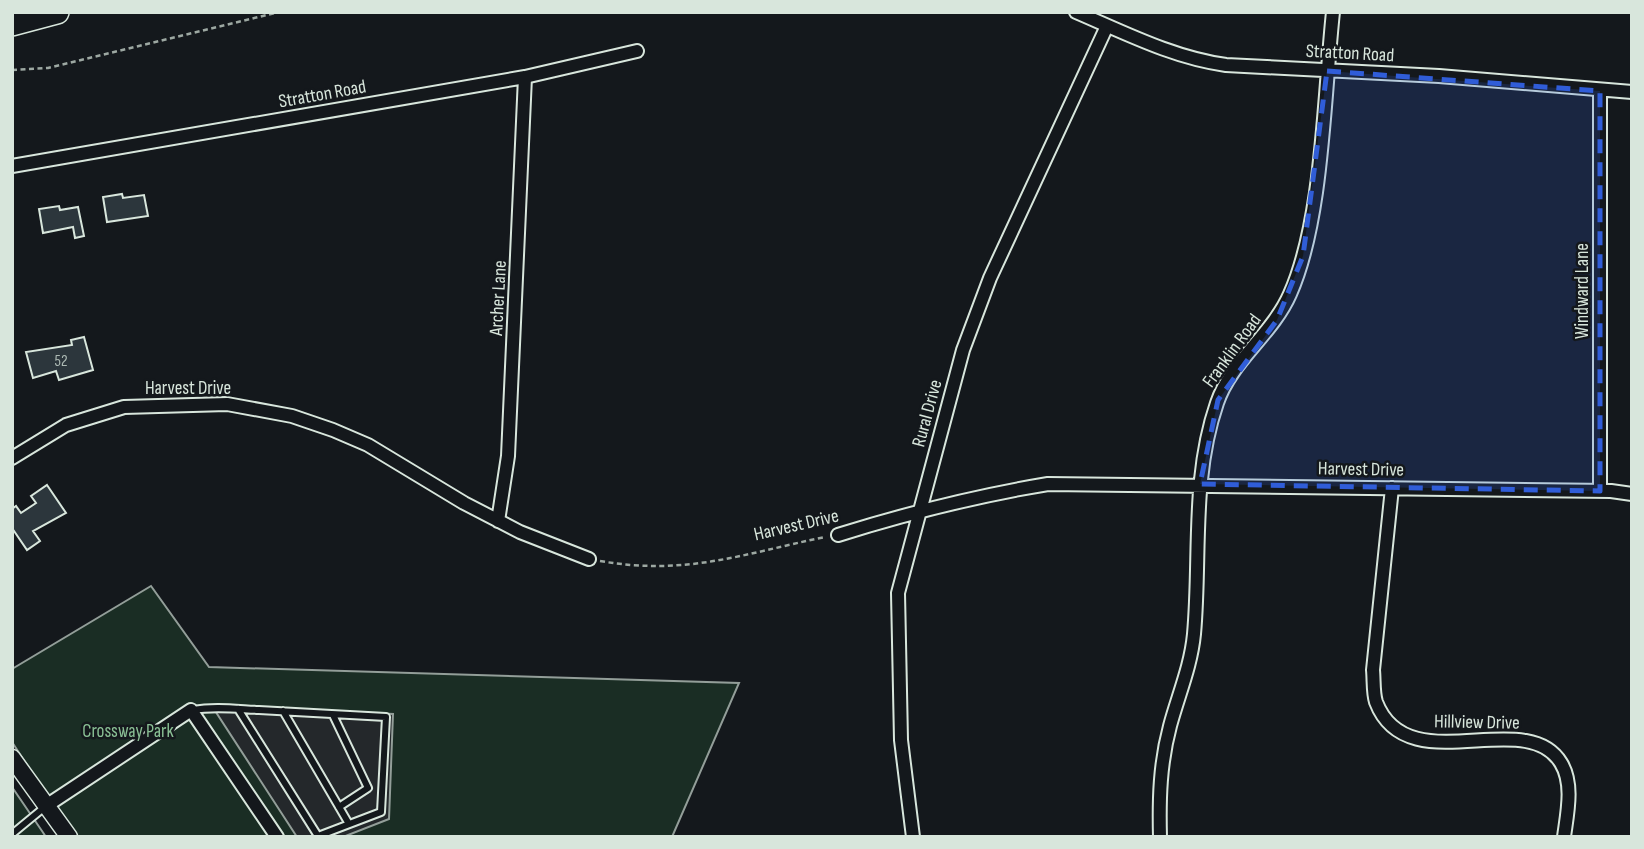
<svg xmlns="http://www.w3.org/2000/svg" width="1644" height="849" viewBox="0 0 1644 849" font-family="'Sofia Sans Condensed',sans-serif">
	<rect width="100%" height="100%" fill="#14181c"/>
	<path fill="#1a2d24" stroke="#939e99" stroke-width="2" d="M151 586 209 667 739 683 672 837H74L12 742V669Z
		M12 787 42 831 46 837H12Z"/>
	<path fill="#24282b" stroke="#939e99" stroke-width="2" d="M212 706 393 714 389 819 343 837H297Z"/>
	<path fill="#2c363c" stroke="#d8e6dc" stroke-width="2" d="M122 194 123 198 144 195 148 216 107 222 103 197Z
		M59 206 60 210 78 207 84 236 75 238 73 227 43 233 39 209Z
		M84 337 93 370 59 380 56 371 33 378 26 352 72 345 71 340Z
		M47 485 66 513 33 531 40 541 27 550 12 528V509L16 506 21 513 36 503 31 496Z"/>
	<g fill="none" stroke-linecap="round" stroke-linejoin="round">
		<g stroke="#d8e6dc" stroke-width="10">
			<path id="service" d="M193 710C214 706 237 709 259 710 301 712 344 715 386 717L381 812 318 836 238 709
				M283 711 349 824
				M333 715 368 788 339 807
				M12 834 46 806"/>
		</g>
		<g stroke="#d8e6dc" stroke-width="16">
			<path id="minor" d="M1076 12C1125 33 1174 58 1226 65L1439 76 1632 92
				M12 166 525 77 637 51
				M12 458 66 425 124 407 227 404 292 416 333 430 368 445 464 503 520 532 589 559
				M1392 488 1373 670C1374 680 1373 693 1376 702 1407 783 1526 705 1561 763 1574 784 1567 814 1564 837
				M1600 491V91
				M498 521 508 456 525 77
				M838 535C908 513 976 496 1048 484L1611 491 1632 494
				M46 806 191 710 277 837
				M913 837 901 740 898 593 963 350 990 278 1107 26
				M1160 837C1159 799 1160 763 1170 726 1178 696 1191 666 1194 634 1201 557 1191 478 1217 403 1231 361 1272 335 1290 294 1323 220 1324 95 1333 12"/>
		</g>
		<g stroke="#d8e6dc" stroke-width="19">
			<path id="tertiary" d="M12 758 69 837"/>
		</g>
		<g stroke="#d8e6dc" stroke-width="26">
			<path id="motorway" d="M12 24 57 12"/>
		</g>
		<path stroke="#9da8a2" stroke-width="2.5" stroke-dasharray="5 3.5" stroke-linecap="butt" d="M12 70 48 68 279 12
			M600 561C687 576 742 554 825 537"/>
		<use href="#service" stroke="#14181c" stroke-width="6"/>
		<use href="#minor" stroke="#14181c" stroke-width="12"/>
		<use href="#tertiary" stroke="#14181c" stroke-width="16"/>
		<use href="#motorway" stroke="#14181c" stroke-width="23"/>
	</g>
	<path fill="#305dd8" fill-opacity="0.2" stroke="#305dd8" stroke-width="5" stroke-dasharray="14 9" stroke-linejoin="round" d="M1327 71 1600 91V491L1200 484 1218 400 1277 320 1303 256Z"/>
	<g text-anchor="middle" stroke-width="5" stroke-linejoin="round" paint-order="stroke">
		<g font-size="16" fill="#adbab4">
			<text x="61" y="366">52</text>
		</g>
		<g font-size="19" fill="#d8e6dc" stroke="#14181c">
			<text transform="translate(1350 52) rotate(3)" y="7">Stratton Road</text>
			<text transform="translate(322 93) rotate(-10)" y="7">Stratton Road</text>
			<text transform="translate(1581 291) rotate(-90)" y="7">Windward Lane</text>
			<text transform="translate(497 298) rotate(-87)" y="7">Archer Lane</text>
			<text transform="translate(1231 350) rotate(-54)" y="7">Franklin Road</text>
			<text x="188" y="394">Harvest Drive</text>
			<text transform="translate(926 413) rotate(-75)" y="7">Rural Drive</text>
			<text transform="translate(1361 468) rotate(1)" y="7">Harvest Drive</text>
			<text transform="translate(796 524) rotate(-13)" y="7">Harvest Drive</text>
			<text transform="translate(1477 721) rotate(1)" y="7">Hillview Drive</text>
		</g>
		<g font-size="19" fill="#8ac095" stroke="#14181c">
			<text x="128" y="737">Crossway Park</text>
		</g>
	</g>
	<rect width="1644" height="849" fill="none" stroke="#d8e6dc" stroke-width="28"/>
</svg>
